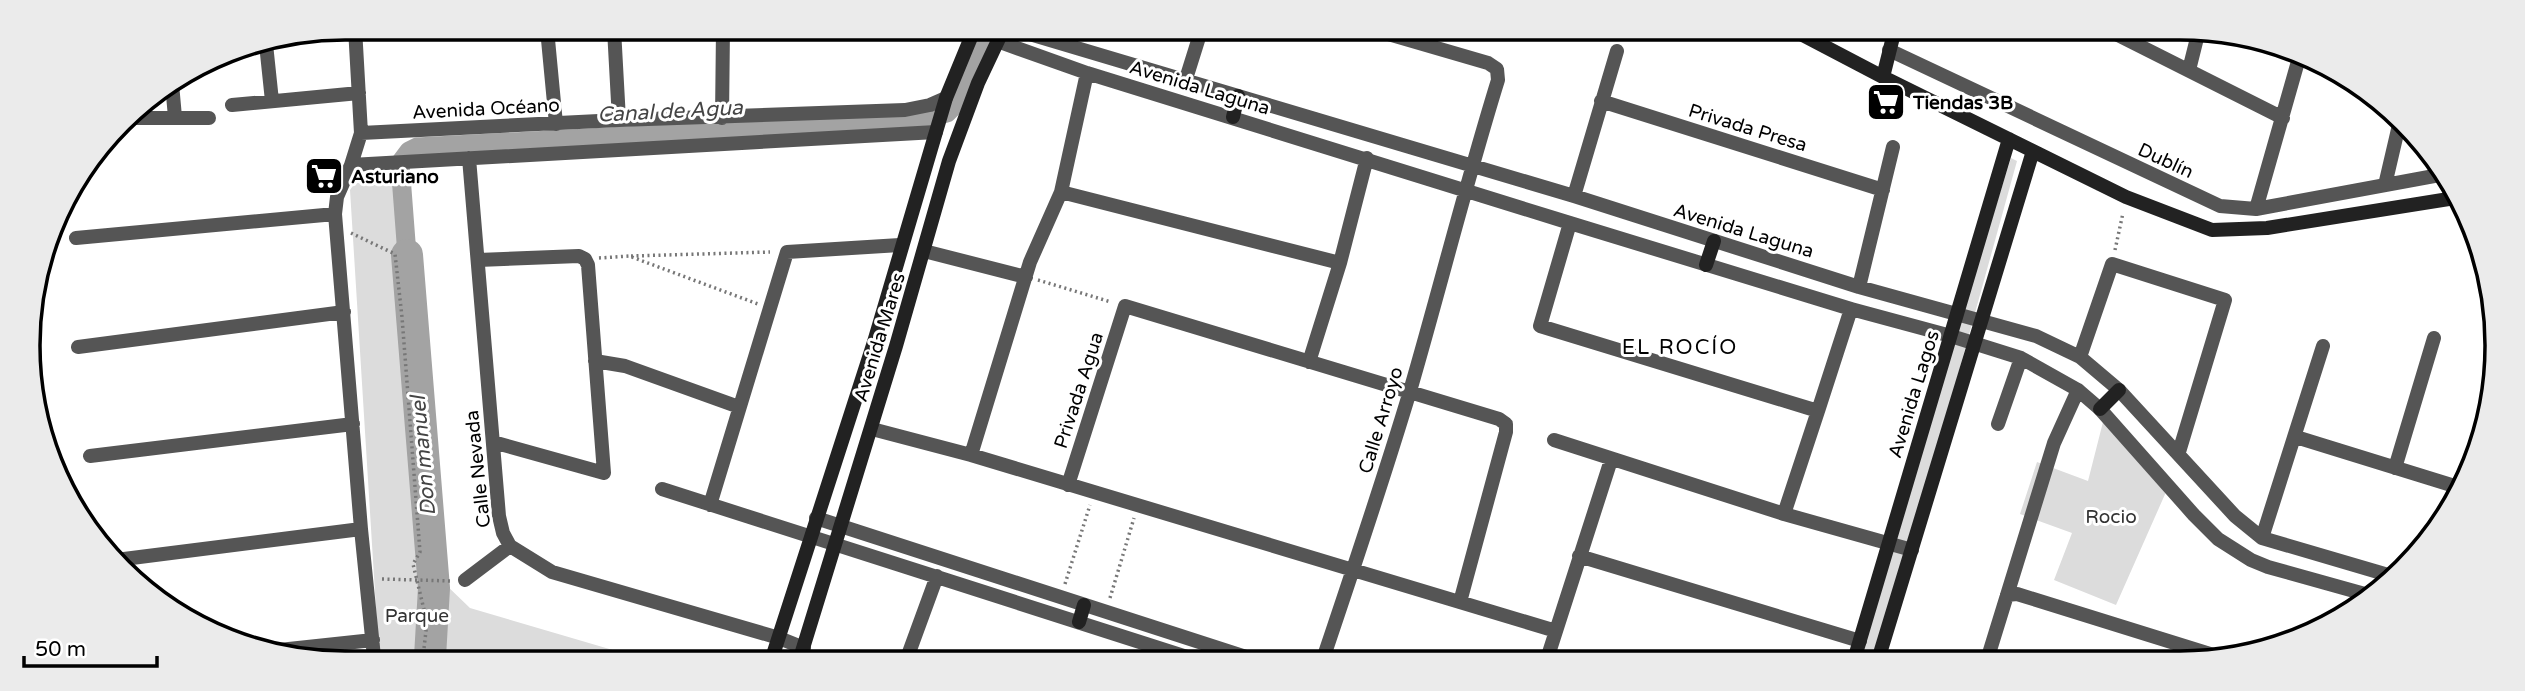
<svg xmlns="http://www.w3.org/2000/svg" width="2525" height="691" viewBox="0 0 2525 691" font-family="'Varela Round',sans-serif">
	<rect width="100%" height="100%" fill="#fff"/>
	<path fill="#dcdcdc" d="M2011 158 2017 161 1879 660H1853Z
		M405 172 411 272 443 582 470 608 640 658 379 657 350 190 359 177Z
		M2103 422 2166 492 2116 605 2054 580 2072 533 2020 514 2037 462 2088 481Z"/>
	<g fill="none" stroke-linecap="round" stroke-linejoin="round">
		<path stroke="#a3a3a3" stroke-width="19" d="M407 255 400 163 409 151 417 147 923 120 947 113 952 108 988 30"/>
		<path stroke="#a3a3a3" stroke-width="32" d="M407 255 434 588 430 657"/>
		<path stroke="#777" stroke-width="3.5" stroke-dasharray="2 3.5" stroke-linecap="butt" d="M351 233 395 254 402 317 420 552 413 564 427 622 423 657
			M2115 250 2123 213
			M631 256 770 252
			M599 258 629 256 758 304
			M1038 280 1111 302
			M382 579 452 581
			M1065 584 1090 505
			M1110 598 1134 518"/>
		<path stroke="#555" stroke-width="14" d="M355 28 361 133 351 165 337 197 335 214 361 529 374 657
			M547 29 556 124
			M614 29 619 120
			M1016 30 1574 196 1859 287 2036 336 2080 357 2119 390 2235 516 2262 538 2395 577
			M2116 34 2283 118
			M997 41 1087 73 1570 223 1851 309 1951 336 2021 358 2078 390 2100 409 2194 515 2218 539 2251 560 2268 567 2372 596
			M266 44 272 101
			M1889 50 2220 206 2256 209 2445 174
			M2189 70 2198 34
			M1185 82 1201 31
			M172 84 175 117
			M1601 101 1883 190
			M232 105 359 93
			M128 118H209
			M722 118 723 29
			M361 133 619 120 905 110 930 105 946 98
			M469 158 499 516 503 533 510 546 552 572 779 638 804 648
			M351 165 936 132
			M2385 185 2399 125
			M1061 192 1340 263
			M1574 196 1617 51
			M2256 209 2299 58
			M1570 223 1540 326 1818 411 1851 309
			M76 238 335 214
			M924 251 1026 277
			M478 260 579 256 585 259 588 265 604 473 493 442
			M1859 287 1893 147
			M78 347 344 312
			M2080 357 2112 264 2225 300 2179 452
			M595 361 625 366 739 407
			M1309 362 1340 263 1367 158
			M1998 424 2021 358
			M872 429 971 455 1556 631
			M2296 437 2461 488
			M1554 440 1784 514 1912 550
			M52 454V451
			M971 455 1030 262 1061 192 1087 73
			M90 456 353 424
			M2395 468 2434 338
			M1068 485 1125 306 1499 419 1506 424V432L1460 602
			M662 489 1193 659
			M710 505 787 252 900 245
			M1784 514 1818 411
			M816 518 1252 659
			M2262 538 2323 346
			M1579 556 1860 641
			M116 560 361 529
			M465 580 510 546
			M2007 595 2017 594 2226 659
			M270 651 373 640
			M907 658 937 576
			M1323 659C1353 570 1383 481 1410 391 1440 288 1466 183 1498 80L1497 69 1488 63 1378 31
			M1547 659 1611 460
			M1987 660 2054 443 2078 390"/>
		<path stroke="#222" stroke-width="14" d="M1799 33 1883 77 2126 197 2212 230 2267 228 2455 198
			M1883 77 1894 33
			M1233 117 1238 96
			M1706 265 1714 241
			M2100 409 2119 390
			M1079 622 1084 605
			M772 658 874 342 946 98 974 30
			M800 658 896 346 949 161 978 83 1003 30
			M1854 660 2009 139
			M1878 660 2033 151"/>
	</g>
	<defs>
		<g id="supermarket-square" transform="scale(2.0125)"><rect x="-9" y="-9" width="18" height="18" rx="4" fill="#000" stroke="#fff"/><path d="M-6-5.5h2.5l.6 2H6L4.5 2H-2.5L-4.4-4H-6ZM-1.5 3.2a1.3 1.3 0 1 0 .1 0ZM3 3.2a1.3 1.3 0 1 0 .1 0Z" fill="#fff"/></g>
	</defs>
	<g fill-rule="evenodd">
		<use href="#supermarket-square" x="1886" y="102"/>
		<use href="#supermarket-square" x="324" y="176"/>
	</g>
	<g text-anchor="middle" stroke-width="6" stroke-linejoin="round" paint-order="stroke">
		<g font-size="19" fill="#000" stroke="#fff">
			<text transform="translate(1200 87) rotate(17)" y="7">Avenida Laguna</text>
			<text transform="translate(486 108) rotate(-3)" y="7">Avenida Océano</text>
			<text transform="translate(1748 127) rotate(17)" y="7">Privada Presa</text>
			<text transform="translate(2166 160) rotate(25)" y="7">Dublín</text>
			<text transform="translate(1744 230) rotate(17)" y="7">Avenida Laguna</text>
			<text transform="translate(879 337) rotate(-73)" y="7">Avenida Mares</text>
			<text transform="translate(1078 390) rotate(-72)" y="7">Privada Agua</text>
			<text transform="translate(1913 394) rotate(-73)" y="7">Avenida Lagos</text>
			<text transform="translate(1380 420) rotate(-73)" y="7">Calle Arroyo</text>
			<text transform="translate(477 469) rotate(-96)" y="7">Calle Nevada</text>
		</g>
		<g font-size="19" font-weight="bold" fill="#000" stroke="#fff" text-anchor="start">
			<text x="1913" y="109">Tiendas 3B</text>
			<text x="351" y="183">Asturiano</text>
		</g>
		<g font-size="19" fill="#333" stroke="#fff">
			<text x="2111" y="523">Rocio</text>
			<text x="417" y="622">Parque</text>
		</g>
		<g font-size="21" font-style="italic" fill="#444" stroke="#fff">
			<text transform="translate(670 111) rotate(-3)" y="7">Canal de Agua</text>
			<text transform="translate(423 456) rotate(-95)" y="7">Don manuel</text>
		</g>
		<g font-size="21" letter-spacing="2" fill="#000" stroke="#fff">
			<text x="1680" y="354">EL ROCÍO</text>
		</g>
	</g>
	<path d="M0 0H2525V691H0ZM345 40H2180A305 305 0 0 1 2485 345V346A305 305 0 0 1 2180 651H345A305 305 0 0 1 40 346V345A305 305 0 0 1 345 40Z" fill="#ebebeb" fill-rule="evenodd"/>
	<path fill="none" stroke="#000" stroke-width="3.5" d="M345 40H2180A305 305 0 0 1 2485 345V346A305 305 0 0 1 2180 651H345A305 305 0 0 1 40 346V345A305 305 0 0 1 345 40Z"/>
	<path d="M24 656v10h133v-10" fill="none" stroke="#000000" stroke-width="3.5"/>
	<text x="35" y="656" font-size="21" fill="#000000" stroke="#ffffff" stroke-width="5" paint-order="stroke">50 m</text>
</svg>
